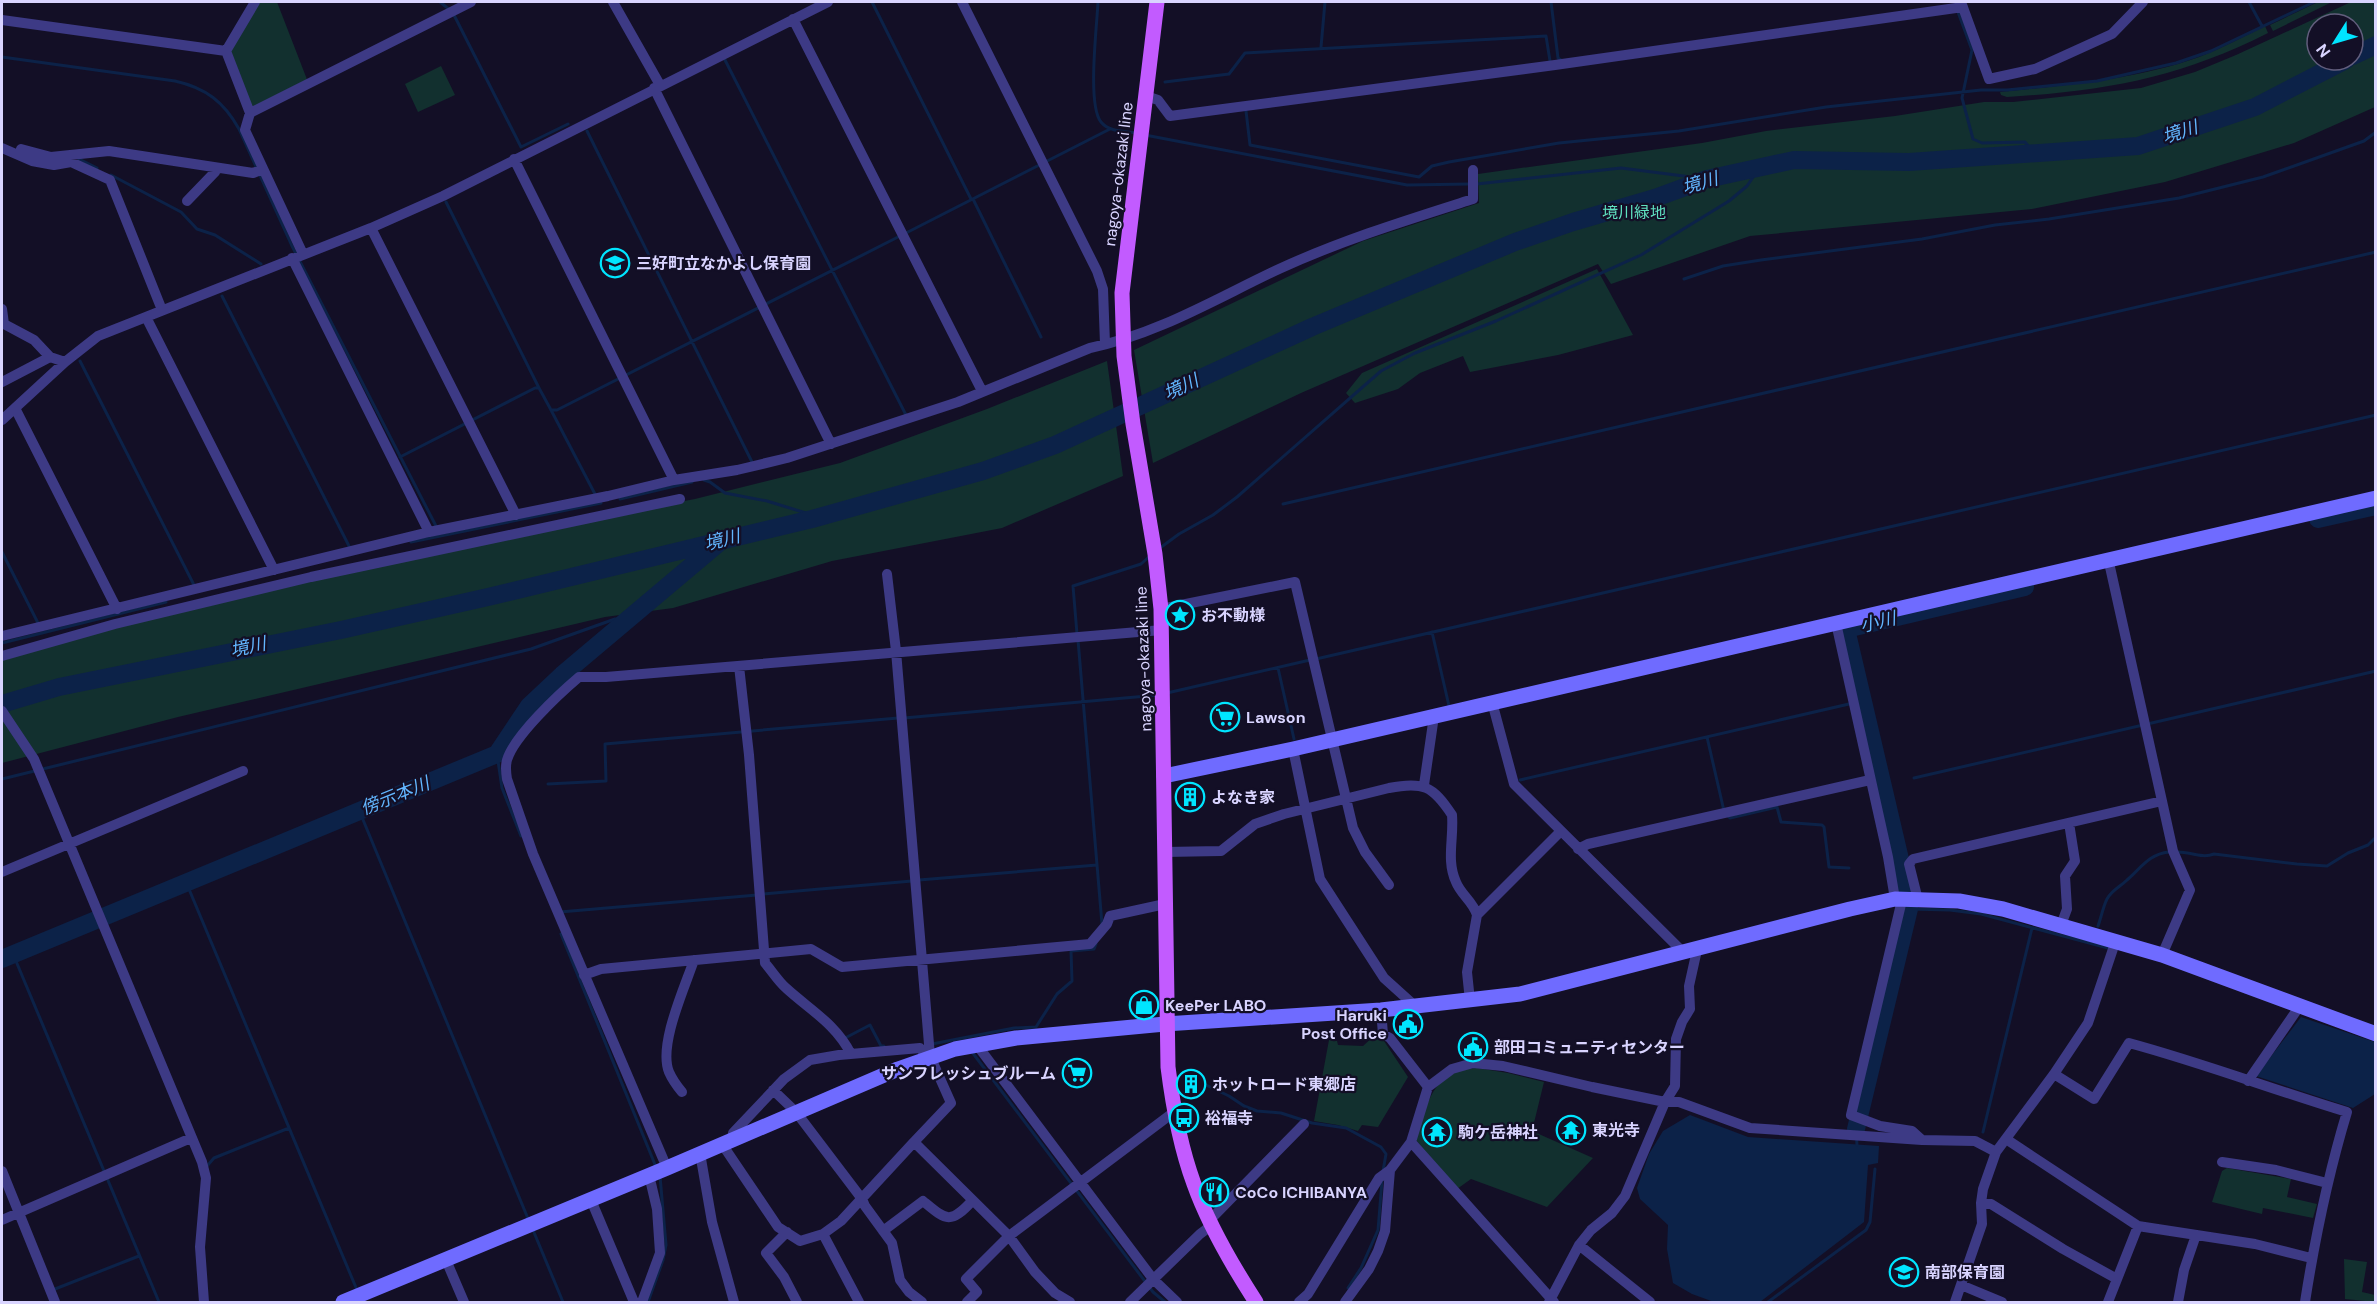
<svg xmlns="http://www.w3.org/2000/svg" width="2377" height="1304" viewBox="0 0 2377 1304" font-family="'DM Sans','Noto Sans JP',sans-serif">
	<rect width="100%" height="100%" fill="#130f26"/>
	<path fill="#12302f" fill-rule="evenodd" d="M258 2H277L308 82 253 109 230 49Z
		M2318 2H2332L2273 31 2270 25Z
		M2351 2H2375V107L2294 143 2165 182 2032 209 1750 236 1611 284 1598 264 1301 393 1153 463 1134 350 1363 241 1479 203 1478 174 1702 143 1766 131 1895 116 1984 102H2013L2141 88 2195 72 2236 55ZM2317 24H2353V60H2317Z
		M2265 26 2268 33C2179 78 2105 91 2007 97L2001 95 2000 92C2068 85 2134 80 2199 57 2222 48 2243 37 2265 26Z
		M441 66 455 95 418 112 405 84Z
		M1597 269 1633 335 1558 355 1470 372 1463 356 1420 373 1398 389 1355 403 1346 393 1362 373Z
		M1107 361 1123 476 1002 528 832 561 673 608 605 617 178 717 2 763V655L429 549 695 499 840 463 987 409Z
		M1376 1034 1384 1041 1408 1077 1378 1127 1362 1125 1358 1131 1338 1125 1314 1121 1329 1040 1337 1041 1338 1045 1363 1046Z
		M1477 1068 1508 1073 1544 1082 1532 1131 1593 1158 1547 1207 1471 1179 1457 1189 1416 1140C1427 1105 1432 1069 1477 1068Z
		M2227 1168 2291 1179 2287 1197 2317 1204 2313 1218 2263 1208 2262 1214 2212 1202 2222 1171Z
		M2344 1259 2367 1262 2362 1292 2375 1295V1302L2345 1299Z"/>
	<path fill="#0c2248" d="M2301 1017 2375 1042V1094L2353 1108 2256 1076Z
		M1690 1115 1748 1137 1879 1146 1878 1163 1868 1165 1864 1222 1760 1302H1714L1692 1294 1673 1283 1667 1249 1668 1225 1640 1199 1637 1188 1649 1154 1663 1131Z"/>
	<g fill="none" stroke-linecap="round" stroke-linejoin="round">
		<path stroke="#0c2248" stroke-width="3" d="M440 2 450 10
			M872 2 971 199
			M1098 2C1097 26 1087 105 1101 122 1109 132 1124 131 1136 133
			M1551 2 1558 58 1561 60
			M2249 2 2262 26
			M1958 12 1972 50 1962 98 1973 139 1982 143 2025 142 2034 153
			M454 15 521 147 568 124
			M1321 47 1325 2
			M2 57 175 81C206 88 224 102 239 129L292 246 437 528
			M725 60 907 417
			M1165 82 1229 74 1245 53 1546 36 1550 61
			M1246 111 1250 145 1419 177 1432 166 1449 162 1559 143 1679 131 1826 107 1981 90H2007L2097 81 2176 63 2211 51 2314 2
			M587 131 752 462
			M1145 135 1407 185 1470 184
			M79 159 97 168
			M111 175 181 212 197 229 215 235 261 264
			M1477 184 1621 168 1707 179
			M973 199 1041 337
			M446 202 539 388
			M906 233 1110 129
			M1684 279 1723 266 1761 260 1922 239 1995 225 2049 219 2179 198 2263 177 2364 141 2376 132
			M222 296 350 548
			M80 361 195 587
			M551 410 596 496
			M400 457 535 388H539L551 410H557L900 236
			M704 480 710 482 725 493 767 501 819 517
			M620 499 692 482
			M1283 504 2376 252
			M2373 507 2376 518
			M411 542 601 503
			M1160 548 1179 534 1213 515 1237 497 1381 371 1415 353 1496 321 1641 255 1729 201 1747 186 1760 167
			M2 552 39 625
			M1432 632 1449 706
			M1077 634 1073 586 1141 564 1150 556
			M1078 640 1102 924
			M2 643 166 602
			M1316 659 2376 415
			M1278 668 1294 739
			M1167 693 1310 660
			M904 718 1158 695
			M1707 737 1724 811
			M497 754 502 788 521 836
			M1914 778 2376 671
			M2 779 531 649 615 619 621 620 623 623
			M1520 780 1862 701
			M548 784 606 781 605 744 898 718
			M359 810 529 1221
			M1728 816 1730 818 1777 807 1781 822 1822 825 1824 827 1829 867 1849 868
			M2176 852C2189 851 2201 859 2214 854L2297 864 2327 866 2348 853 2368 845 2376 837
			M919 880 1097 865
			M186 882 357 1290
			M763 894 912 881
			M1909 909 1950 910 1981 914 2108 948
			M560 912 757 895
			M2098 926C2101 918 2103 907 2107 899 2112 890 2120 887 2127 880 2141 868 2149 854 2169 852
			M561 934 656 1167
			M13 954 159 1302
			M847 1037 870 1025 881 1046H884
			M932 1044 1014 1028 1036 1027 1057 994 1072 981 1071 951 1094 949 1096 944
			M972 1052 1153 1292 1165 1302
			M1183 1074 1229 1096 1244 1106 1257 1111 1281 1113 1312 1123 1346 1128 1381 1147 1386 1154 1383 1171
			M1856 1129 1857 1145
			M1983 1132 2032 928
			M207 1166 214 1158 289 1128
			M533 1230 563 1302
			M1348 1288 1361 1268 1378 1230 1382 1181
			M55 1289 139 1256
			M648 1302 663 1260 666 1245 660 1176
			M1768 1302 1866 1230 1870 1222 1875 1169"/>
		<path stroke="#0c2248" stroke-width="18" d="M2353 56 2376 45
			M2318 519 2376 506
			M2 704 59 687 341 630 488 597 812 519 983 471 1055 445 1312 327 1515 242 1573 222 1655 198 1707 179 1794 160 1909 162 2138 146 2255 107 2346 60
			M2 959 497 754 529 706 562 675 721 541
			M1856 1129 1909 909 1907 889 1846 629 2025 587"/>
		<path stroke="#3d3a85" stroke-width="10" d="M613 2 660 85
			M962 2 1097 271 1103 289 1105 344
			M1961 2 1989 79 2035 69 2112 34 2143 2
			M793 19 982 391
			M2 20 226 51
			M226 51 250 113
			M226 51 255 2
			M654 88 831 444
			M1146 96 1158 100 1170 116 1555 65 1963 7
			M2 148 32 161 54 165 71 162 110 180 162 310
			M21 149 51 157 109 151 253 173 263 169
			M514 159 674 480
			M187 201 215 172 217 168
			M371 228 516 515
			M303 254 245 130 250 113 471 2
			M292 258 429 532
			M2 309 4 324
			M146 317 274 570
			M2 323 34 340 50 357 65 362
			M2 382 50 357
			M15 408 117 609
			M2 420 65 362 98 336 371 228 443 196 828 2
			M2108 558 2162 801
			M887 574 896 651 930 1056 951 1103 914 1142
			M1161 609 1295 582 1353 828 1365 852 1389 885
			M1836 623 1888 857 1895 899
			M2 636 429 532 608 496 674 480 737 470 787 458 958 402 1090 348C1158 334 1217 298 1279 269 1342 240 1407 220 1473 199V170
			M2 656 115 624 311 577 680 499
			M739 666 749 755 765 963C772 971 778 981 786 988 810 1010 836 1024 851 1054
			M1492 702 1514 784 1684 953
			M2 711 34 759 202 1162 206 1178 200 1247 204 1302
			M1293 749 1320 879 1384 978 1415 1006
			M1424 785 1434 716
			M1578 849 1588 844 1870 780
			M1165 852 1221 851 1255 824 1284 814 1389 788C1423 781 1433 786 1452 815 1454 839 1446 860 1456 882 1461 895 1473 901 1477 915
			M2 872 243 771
			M1902 900 1851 1115 1880 1126 1912 1131 1922 1140
			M1918 900 1909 864 1913 859 2162 801 2173 851 2190 890 2162 955
			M2061 925 2067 909 2065 876 2075 861 2069 823
			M584 975 601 969 811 949 842 967 1090 944 1107 924 1110 916 1165 904
			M1470 1001 1467 972 1477 915 1561 831
			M1381 1010 1383 1034 1390 1038 1428 1087
			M977 1045 1153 1279 1177 1302
			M2054 1074 2094 1099 2129 1043C2203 1063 2274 1090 2347 1112 2328 1175 2315 1238 2305 1302
			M2248 1081 2299 1007
			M773 1090 796 1112 862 1199 865 1206 892 1243 900 1280 909 1292 922 1302
			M682 1092C677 1086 672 1079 669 1072 658 1045 685 987 694 960
			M732 1139 733 1133 784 1079 810 1060 839 1055 920 1048 927 1057
			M2006 1139 2138 1226 2255 1244 2311 1258
			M1411 1142 1554 1302
			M722 1144 778 1227 800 1241 823 1234 841 1221 914 1142 1009 1236 1035 1272 1055 1293 1070 1302
			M700 1153 712 1222 734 1302
			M2222 1162 2276 1170 2327 1183
			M667 1168 533 854 507 779C506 773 505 767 507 760 514 736 559 694 579 677H606L1162 630
			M2 1171 55 1302
			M591 1200 634 1302
			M1981 1203 1991 1204 2063 1249 2117 1279
			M2 1220 191 1138
			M1209 1221 1304 1124
			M883 1231 923 1201C946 1220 950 1225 972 1201
			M787 1232 766 1253 784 1277 797 1302
			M823 1234 859 1302
			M1579 1245 1650 1302
			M446 1260 464 1302
			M1961 1285 2002 1302
			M642 1302 660 1253 657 1209 649 1175
			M967 1302 977 1292 966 1279 1009 1236 1174 1112
			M1130 1302 1200 1234 1212 1225
			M1299 1302 1308 1294 1379 1178 1390 1170
			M1345 1302 1369 1269 1378 1251 1385 1231 1390 1170 1411 1142 1428 1087 1452 1069 1473 1063 1503 1066 1592 1087 1665 1102H1679L1750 1128 1922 1140 1975 1141 1996 1152
			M1549 1302 1579 1245 1591 1230 1612 1213 1625 1196 1665 1102 1675 1086 1676 1039 1682 1022 1690 1009 1689 986 1697 950
			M1955 1302 1982 1224 1981 1203 1983 1189 1996 1152 2054 1074 2088 1023 2116 940
			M2108 1302 2138 1226
			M2178 1302 2184 1270 2196 1235"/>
		<path stroke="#6f6bff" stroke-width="15" d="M1164 776 1293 749 2376 498
			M343 1302 667 1168 898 1069 955 1049 1016 1038 1165 1024 1381 1010 1520 994 1850 909 1895 899 1959 901 2003 909 2162 955 2376 1034"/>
		<path stroke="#c25bff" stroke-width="15" d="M1157 2 1122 293 1124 356 1133 424 1155 554 1161 609 1168 1067C1173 1107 1180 1146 1194 1184 1209 1226 1232 1265 1256 1302"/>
	</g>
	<defs>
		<g id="school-ring" transform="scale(1.5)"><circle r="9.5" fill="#130f26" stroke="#00e5ff" stroke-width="1.5"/><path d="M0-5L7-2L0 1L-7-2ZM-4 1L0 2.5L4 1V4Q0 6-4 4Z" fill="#00e5ff"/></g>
		<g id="sight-ring" transform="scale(1.5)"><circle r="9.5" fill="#130f26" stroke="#00e5ff" stroke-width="1.5"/><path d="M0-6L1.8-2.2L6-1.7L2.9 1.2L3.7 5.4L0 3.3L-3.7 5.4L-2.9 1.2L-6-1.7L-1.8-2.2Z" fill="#00e5ff"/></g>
		<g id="supermarket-ring" transform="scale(1.5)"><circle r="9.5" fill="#130f26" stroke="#00e5ff" stroke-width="1.5"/><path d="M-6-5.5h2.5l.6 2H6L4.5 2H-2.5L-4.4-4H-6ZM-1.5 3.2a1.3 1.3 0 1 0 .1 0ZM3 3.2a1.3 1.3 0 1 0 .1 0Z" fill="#00e5ff"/></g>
		<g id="building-ring" transform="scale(1.5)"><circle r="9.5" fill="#130f26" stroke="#00e5ff" stroke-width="1.5"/><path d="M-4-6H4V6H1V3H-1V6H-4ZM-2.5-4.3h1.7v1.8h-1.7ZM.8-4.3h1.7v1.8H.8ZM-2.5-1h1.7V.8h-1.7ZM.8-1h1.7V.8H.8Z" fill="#00e5ff"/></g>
		<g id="shop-ring" transform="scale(1.5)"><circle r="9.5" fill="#130f26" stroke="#00e5ff" stroke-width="1.5"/><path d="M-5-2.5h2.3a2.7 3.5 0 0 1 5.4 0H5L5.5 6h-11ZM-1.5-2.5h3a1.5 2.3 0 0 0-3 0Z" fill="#00e5ff"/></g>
		<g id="civic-ring" transform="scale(1.5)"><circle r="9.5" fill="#130f26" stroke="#00e5ff" stroke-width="1.5"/><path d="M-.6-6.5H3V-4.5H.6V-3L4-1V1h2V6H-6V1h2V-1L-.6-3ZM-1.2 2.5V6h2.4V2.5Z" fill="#00e5ff"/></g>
		<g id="bus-ring" transform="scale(1.5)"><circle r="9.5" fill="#130f26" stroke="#00e5ff" stroke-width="1.5"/><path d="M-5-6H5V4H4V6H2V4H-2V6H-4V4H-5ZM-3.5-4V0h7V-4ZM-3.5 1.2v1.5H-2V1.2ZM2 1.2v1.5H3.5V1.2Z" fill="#00e5ff"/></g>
		<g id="temple-ring" transform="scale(1.5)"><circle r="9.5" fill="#130f26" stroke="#00e5ff" stroke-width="1.5"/><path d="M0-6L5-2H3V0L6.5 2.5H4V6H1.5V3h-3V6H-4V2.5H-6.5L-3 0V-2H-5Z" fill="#00e5ff"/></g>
		<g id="restaurant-ring" transform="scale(1.5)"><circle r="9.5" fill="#130f26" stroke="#00e5ff" stroke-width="1.5"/><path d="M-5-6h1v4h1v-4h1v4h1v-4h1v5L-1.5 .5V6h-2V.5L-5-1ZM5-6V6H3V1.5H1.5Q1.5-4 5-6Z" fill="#00e5ff"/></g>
	</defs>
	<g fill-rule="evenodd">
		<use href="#school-ring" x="615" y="263"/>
		<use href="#sight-ring" x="1180" y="615"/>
		<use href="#supermarket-ring" x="1225" y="717"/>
		<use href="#building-ring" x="1190" y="797"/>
		<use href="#shop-ring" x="1144" y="1005"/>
		<use href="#civic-ring" x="1408" y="1024"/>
		<use href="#civic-ring" x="1473" y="1047"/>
		<use href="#supermarket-ring" x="1077" y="1073"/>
		<use href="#building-ring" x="1191" y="1084"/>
		<use href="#bus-ring" x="1184" y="1118"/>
		<use href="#temple-ring" x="1571" y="1130"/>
		<use href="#temple-ring" x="1437" y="1132"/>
		<use href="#restaurant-ring" x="1214" y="1192"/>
		<use href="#school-ring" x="1904" y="1272"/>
	</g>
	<g text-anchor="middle" stroke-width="4.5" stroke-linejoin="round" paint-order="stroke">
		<g font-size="16" fill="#d9d4ff" stroke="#130f26">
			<text transform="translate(1118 174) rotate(-83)" y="6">nagoya-okazaki line</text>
			<text transform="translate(1143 659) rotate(-92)" y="6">nagoya-okazaki line</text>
		</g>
		<g font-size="16" fill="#5fe0c0" stroke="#130f26">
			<text x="1634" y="218">境川緑地</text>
		</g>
		<g font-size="16" font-weight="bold" fill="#d9d4ff" stroke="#130f26" text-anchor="start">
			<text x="636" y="269">三好町立なかよし保育園</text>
			<text x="1201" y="621">お不動様</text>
			<text x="1246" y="723">Lawson</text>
			<text x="1211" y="803">よなき家</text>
			<text x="1165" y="1011">KeePer LABO</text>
			<text x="1387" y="1021" text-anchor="end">Haruki<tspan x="1387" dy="18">Post Office</tspan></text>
			<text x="1494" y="1053">部田コミュニティセンター</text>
			<text x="1056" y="1079" text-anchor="end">サンフレッシュブルーム</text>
			<text x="1212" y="1090">ホットロード東郷店</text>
			<text x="1205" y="1124">裕福寺</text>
			<text x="1592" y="1136">東光寺</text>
			<text x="1458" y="1138">駒ケ岳神社</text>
			<text x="1235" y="1198">CoCo ICHIBANYA</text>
			<text x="1925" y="1278">南部保育園</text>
		</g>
		<g font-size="18" font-style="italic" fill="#62b6ff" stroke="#130f26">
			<text transform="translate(2180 132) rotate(-18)" y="6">境川</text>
			<text transform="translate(1700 183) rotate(-16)" y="6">境川</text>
			<text transform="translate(1181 387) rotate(-25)" y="6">境川</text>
			<text transform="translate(722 540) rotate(-14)" y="6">境川</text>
			<text transform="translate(1878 622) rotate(-13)" y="6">小川</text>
			<text transform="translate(248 647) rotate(-12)" y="6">境川</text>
			<text transform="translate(395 796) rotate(-22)" y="6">傍示本川</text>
		</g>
	</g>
	<rect width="2377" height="1304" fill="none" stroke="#d9d4ff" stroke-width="6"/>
	<g transform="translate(2335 42) rotate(233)"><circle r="28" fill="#130f26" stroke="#625e7d" stroke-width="1.5"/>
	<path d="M0-4.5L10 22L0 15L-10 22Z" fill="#00e5ff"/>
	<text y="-9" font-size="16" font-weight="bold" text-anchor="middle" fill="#d9d4ff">N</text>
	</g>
</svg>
